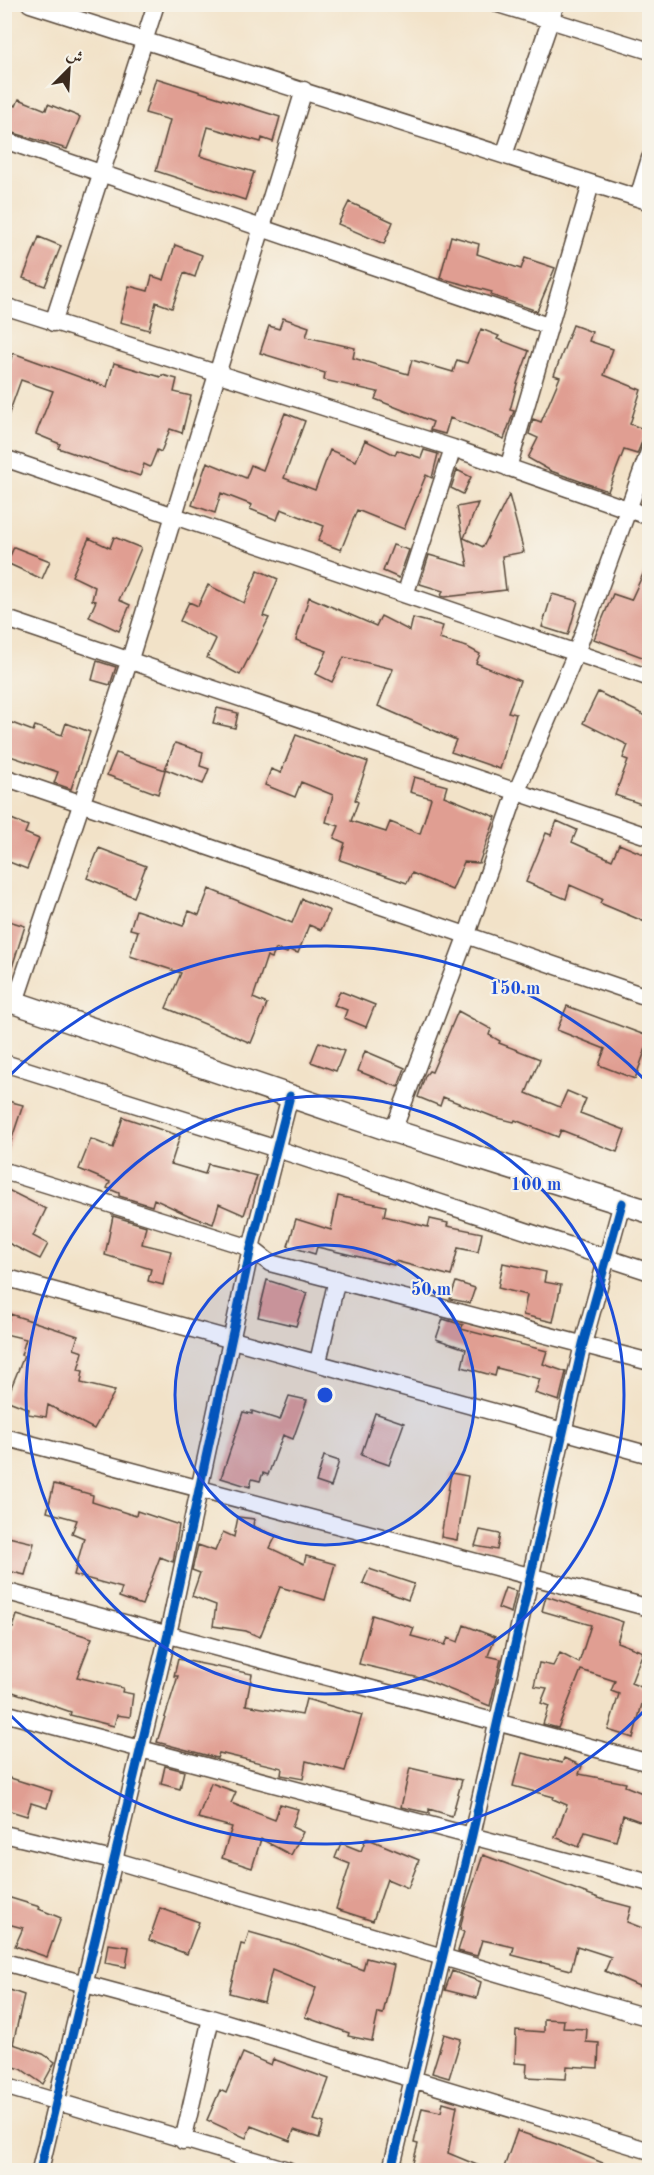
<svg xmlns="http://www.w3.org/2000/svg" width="654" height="2175" viewBox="0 0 654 2175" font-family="'Old Standard TT',Amiri,serif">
	<rect width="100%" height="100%" fill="#f7f3e8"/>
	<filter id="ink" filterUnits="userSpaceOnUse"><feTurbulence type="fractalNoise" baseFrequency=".0167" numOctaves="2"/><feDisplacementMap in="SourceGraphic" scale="12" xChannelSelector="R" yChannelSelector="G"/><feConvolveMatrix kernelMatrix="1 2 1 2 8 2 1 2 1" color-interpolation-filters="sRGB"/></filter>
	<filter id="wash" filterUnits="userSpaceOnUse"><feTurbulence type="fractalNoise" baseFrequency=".008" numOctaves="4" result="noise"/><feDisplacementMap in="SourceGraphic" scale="24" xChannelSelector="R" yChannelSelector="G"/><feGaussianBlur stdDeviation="1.35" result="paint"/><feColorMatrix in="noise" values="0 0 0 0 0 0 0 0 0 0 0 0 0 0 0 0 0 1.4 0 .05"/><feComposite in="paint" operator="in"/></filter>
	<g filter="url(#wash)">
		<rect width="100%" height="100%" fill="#f2e2c8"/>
		<g id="blocks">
			<path fill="#e09e92" d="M156 78 280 117 273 142 262 138 261 142 208 127 200 156 254 172 245 200 156 171 170 120 145 113Z
				M19 99 46 110 48 104 80 117 67 149 4 130V101L16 106Z
				M349 202 393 222 384 244 338 224Z
				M451 236 479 244 477 254 521 269 525 258 555 268 537 311 491 295 492 292 440 278Z
				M39 237 61 246 45 286 23 278Z
				M175 245 202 255 195 277 184 273 172 308 156 302 149 330 120 322 129 286 148 291 152 276 164 280Z
				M283 318 309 327 306 337 355 348 353 358 408 374 412 360 453 372 457 360 467 363 481 329 499 336 497 339 529 351 517 384 510 410 514 411 504 439 450 418 445 434 430 430 433 422 375 399 378 392 324 380 325 373 260 353 269 326 279 329Z
				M573 325 592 332 589 341 613 349 604 375 641 390 630 424 646 430 641 444 637 454 624 450 608 491 551 471 528 458 538 438 529 434 533 419 541 422 560 377 554 375Z
				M13 353 107 387 114 363 161 377 162 375 177 379 174 392 191 396 182 433 170 429 161 452 157 450 150 467 144 464 140 476 58 448 60 444 36 434 53 391 21 380 7 419H4V378Z
				M285 413 305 421 284 478 315 490 330 450 356 461 365 440 395 455 397 450 421 458 424 450 438 454 432 478 426 475 404 529 357 510 341 550 318 541 324 526 281 509 277 520 250 509 252 505 221 493 215 513 192 505 207 462 246 478 251 465 263 470Z
				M457 470 471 477 463 494 451 488Z
				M509 495 524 552 502 556 506 590 445 597 441 596 443 591 420 584 429 555 468 566 457 507 478 503 464 538 483 547Z
				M114 537 141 548 119 600 130 605 119 631 89 617 96 601 92 600 95 587 72 576 89 538 110 548Z
				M393 545 409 550 399 578 383 571Z
				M14 547 50 561 42 579 7 563Z
				M650 559V660L594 639 613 594 631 600Z
				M258 570 278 579 263 616 269 618 240 675 207 658 216 639 180 621 189 602 198 606 208 585 244 603Z
				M552 594 578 601 568 635 542 627Z
				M309 597 376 626 381 616 410 631 413 618 443 626 439 639 467 647 480 654 476 663 520 681 508 712 516 714 500 769 451 752 456 740 378 706 393 669 344 657 332 682 316 674 327 651 296 640Z
				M97 661 116 667 110 685 92 680Z
				M598 692 650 718V807L615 795 628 760 623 758 628 745 583 723Z
				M217 708 238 713 235 728 213 723Z
				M4 720 33 731 35 726 62 735 66 723 90 732 71 789 54 783 58 772 4 754Z
				M296 735 368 762 355 800 358 802 351 821 386 832 390 822 420 834 431 798 410 792 414 777 447 786 444 796 496 817 479 863 464 862 452 890 412 873 407 883 340 860 345 843 334 838 339 826 326 822 333 795 301 782 295 797 265 785 271 769 281 773Z
				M175 743 203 752 200 766 209 769 203 784 165 769Z
				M116 753 165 770 158 794 107 775Z
				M9 818 28 826 25 833 39 839 27 869 4 860V830Z
				M557 821 577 830 572 842 612 860 619 844 650 857V924L600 903 602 899 570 885 566 899 526 882 546 833 551 835Z
				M99 848 146 866 134 897 87 878Z
				M209 889 292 923 302 899 330 911 321 930 309 925 298 953 289 950 287 953 276 949 272 958 267 956 253 998 267 1004 251 1043 166 1008 181 973 130 956 138 931 130 929 136 910 183 926 189 911 199 915Z
				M9 921 25 926 8 980 4 979V934Z
				M340 991 375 1005 366 1027 344 1018 347 1010 334 1005Z
				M567 1006 650 1037 635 1079 599 1065 605 1049 557 1030Z
				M458 1011 491 1029 489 1035 500 1041 499 1043 540 1059 526 1093 560 1107 567 1091 586 1099 580 1113 625 1130 617 1152 561 1130 558 1137 515 1120 514 1122 494 1117 443 1097 440 1106 418 1097 425 1076 429 1071 432 1072Z
				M319 1042 344 1051 336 1071 311 1062Z
				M365 1051 405 1068 398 1087 358 1071Z
				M8 1101 23 1105 7 1153 4 1152V1110Z
				M123 1117 180 1136 171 1164 205 1174 208 1164 257 1176 244 1215 219 1204 213 1224 188 1215 154 1199 152 1206 119 1196V1193L107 1188 110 1182 79 1169 91 1139 113 1148Z
				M4 1188 46 1209 33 1236 48 1244 40 1259 4 1241Z
				M338 1196 386 1206 384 1216 428 1227 430 1219 448 1223 447 1226 482 1233 478 1252 458 1248 451 1276 395 1261 394 1265 317 1247 315 1254 288 1246 296 1219 331 1230Z
				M113 1216 146 1226 142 1244 171 1251 163 1285 148 1281 151 1269 105 1255Z
				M503 1263 546 1272 544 1282 561 1285 553 1322 523 1315 527 1295 498 1288Z
				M267 1280 307 1293 296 1326 258 1317Z
				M456 1282 475 1288 470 1303 450 1299Z
				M10 1314 78 1336 74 1349 83 1352 78 1370 83 1371 81 1383 115 1391 94 1429 48 1405 46 1417 28 1414 29 1409 6 1400 24 1356 21 1355 26 1339 5 1334Z
				M443 1319 463 1325 461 1329 547 1351 543 1364 566 1372 559 1401 535 1393 540 1379 497 1368 495 1376 462 1367 466 1349 436 1339Z
				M289 1396 307 1400 293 1439 283 1435 268 1475 263 1473 260 1481 252 1479 250 1487 221 1478 243 1412 252 1414V1411L280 1420Z
				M375 1413 404 1423 389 1465 361 1455Z
				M324 1456 339 1461 331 1487 316 1482Z
				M451 1473 468 1476 457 1540 441 1537Z
				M54 1484 93 1495 92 1502 136 1516 137 1511 179 1525 173 1562 160 1557 142 1605 119 1597 122 1588 74 1575 84 1538 72 1533 77 1520 47 1512Z
				M238 1517 254 1519 253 1526 276 1536 270 1548 304 1564 306 1556 335 1564 325 1600 280 1587 260 1637 246 1631 213 1626 216 1605 192 1596 200 1573 192 1570 198 1545 215 1551 223 1532 234 1537Z
				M480 1530 500 1534 497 1550 475 1546Z
				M4 1536 34 1543 25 1575 4 1570Z
				M369 1569 414 1584 408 1600 363 1583Z
				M505 1588 516 1591 511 1613 498 1608Z
				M546 1596 623 1622 617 1642 643 1652 631 1683 646 1689 633 1738 608 1730 619 1694 611 1691 615 1681 581 1670 558 1728 543 1724 549 1706 541 1703 547 1688 534 1686 539 1663 553 1666 560 1653 579 1663 591 1625 542 1611Z
				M17 1615 92 1638 77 1677 123 1688 122 1692 133 1694 130 1717 117 1715 114 1726 70 1715 71 1712 4 1689V1625L13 1628Z
				M372 1615 414 1628 411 1636 445 1645 448 1638 458 1642 464 1625 495 1637 488 1656 501 1659 490 1706 424 1679 359 1664Z
				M178 1659 252 1674 246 1705 302 1715 306 1699 362 1715 345 1771 306 1761 303 1779 281 1775 282 1768 219 1753 217 1758 157 1742 178 1676H174Z
				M522 1753 562 1763 564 1758 582 1766 579 1774 626 1783 625 1786 650 1796V1825L623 1815 616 1841 585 1832 579 1847 555 1837 567 1805 553 1799 554 1797 513 1786Z
				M165 1766 184 1771 180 1789 161 1784Z
				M410 1768 462 1780 452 1816 429 1809V1813L401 1807Z
				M4 1776 52 1791 47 1808 31 1803 27 1816 4 1809Z
				M211 1783 236 1792 231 1803 275 1820 280 1804 298 1809 292 1827 303 1832 291 1855 261 1839 252 1868 222 1858 232 1827 198 1818Z
				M366 1838 419 1860 408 1888 387 1879 373 1921 336 1909 350 1864 335 1858 341 1843 361 1851Z
				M483 1855 604 1900 631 1907 627 1922 650 1931V1991L605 1971 611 1957 577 1946 571 1970 512 1955 514 1947 482 1940 477 1956 458 1951 464 1932 460 1930 464 1911Z
				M4 1896 40 1907 39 1909 61 1918 47 1957 15 1946 23 1928 4 1923Z
				M160 1908 199 1922 187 1954 149 1940Z
				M249 1932 295 1945 363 1970 366 1958 394 1965 383 2014 378 2013 372 2041 348 2036 349 2033 305 2017 316 1988 272 1970 264 2002 229 1993 241 1944 245 1945Z
				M108 1944 129 1947 126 1967 105 1963Z
				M452 1971 481 1982 477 1998 445 1990Z
				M4 1988 24 1995 13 2044 43 2054 55 2062 43 2084 21 2069 4 2064Z
				M544 2019 564 2020 563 2028 587 2029 586 2042 599 2043 598 2068 567 2066 566 2079 526 2077 527 2064 515 2063 516 2030 544 2032Z
				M444 2034 461 2039 449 2078 432 2073Z
				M243 2053 271 2065 273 2059 329 2079 314 2120 324 2123 319 2138 294 2130 290 2141 251 2126 246 2138 207 2120 220 2090 226 2093Z
				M443 2102 457 2106 448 2153 489 2170H411L418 2144 414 2143 422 2108 441 2112Z
				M517 2131 556 2144 620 2170H503Z"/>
		</g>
	</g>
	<g filter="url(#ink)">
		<use href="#blocks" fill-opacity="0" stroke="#564638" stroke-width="1.5"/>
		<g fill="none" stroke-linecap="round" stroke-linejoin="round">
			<g stroke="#564638" stroke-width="19">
				<path id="street" d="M30 4 650 202
					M498 4 650 51
					M4 140 548 326
					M504 155 556 4
					M638 198 650 158
					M4 306 453 448 650 517
					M53 323 156 4
					M4 458 650 678
					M508 468 591 184
					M406 592 453 448
					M4 618 650 837
					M4 777 650 998
					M15 1002 130 659 304 90
					M4 1063 277 1149 650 1272
					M393 1131 466 937 516 793 576 653 650 449
					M4 1171 251 1248 270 1263 650 1362
					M4 1277 650 1455
					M318 1362 337 1279
					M4 1437 650 1608
					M4 1591 650 1763
					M4 1713 650 1883
					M4 1834 113 1860 650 2018
					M4 1962 211 2018 650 2151
					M4 2086 288 2170
					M183 2141 211 2018
					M40 2170 168 1634 251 1248 290 1096
					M391 2170 472 1835 583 1344 622 1203"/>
			</g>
			<g stroke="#564638" stroke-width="25">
				<path id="secondary" d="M4 999 393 1131 650 1212"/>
			</g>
			<use href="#street" stroke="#fff" stroke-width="16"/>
			<use href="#secondary" stroke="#fff" stroke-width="22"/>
			<g stroke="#f7f3e8" stroke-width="13">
				<path id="cycleway" d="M40 2170 168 1634 251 1248 290 1096
					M391 2170 472 1835 583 1344 622 1203"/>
			</g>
			<use href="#cycleway" stroke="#0057b8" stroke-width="9"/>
		</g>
	</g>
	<circle cx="325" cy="1395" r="150" fill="#1d4ed8" fill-opacity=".12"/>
	<g fill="none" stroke="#1d4ed8" stroke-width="3">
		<circle cx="325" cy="1395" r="150"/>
		<circle cx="325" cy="1395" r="299"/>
		<path d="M648 1707A449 449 0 0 1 5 1710M5 1080A449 449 0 0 1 648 1083"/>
	</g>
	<circle cx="325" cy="1395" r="9" fill="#1d4ed8" stroke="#f7f3e8" stroke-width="3"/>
	<g font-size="18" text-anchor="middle" font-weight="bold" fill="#1d4ed8" stroke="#f7f3e8" stroke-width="4.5" stroke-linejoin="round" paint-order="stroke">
		<text x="515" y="994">150 m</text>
		<text x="536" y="1190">100 m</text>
		<text x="431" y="1295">50 m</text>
	</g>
	<rect width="654" height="2175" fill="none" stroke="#f7f3e8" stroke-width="24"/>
	<g transform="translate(69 69) rotate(24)" stroke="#f7f3e8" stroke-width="4.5" paint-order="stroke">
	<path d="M0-4.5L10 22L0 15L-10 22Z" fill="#3b2a1e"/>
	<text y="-9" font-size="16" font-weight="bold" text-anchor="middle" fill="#3b2a1e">ش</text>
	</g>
</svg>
